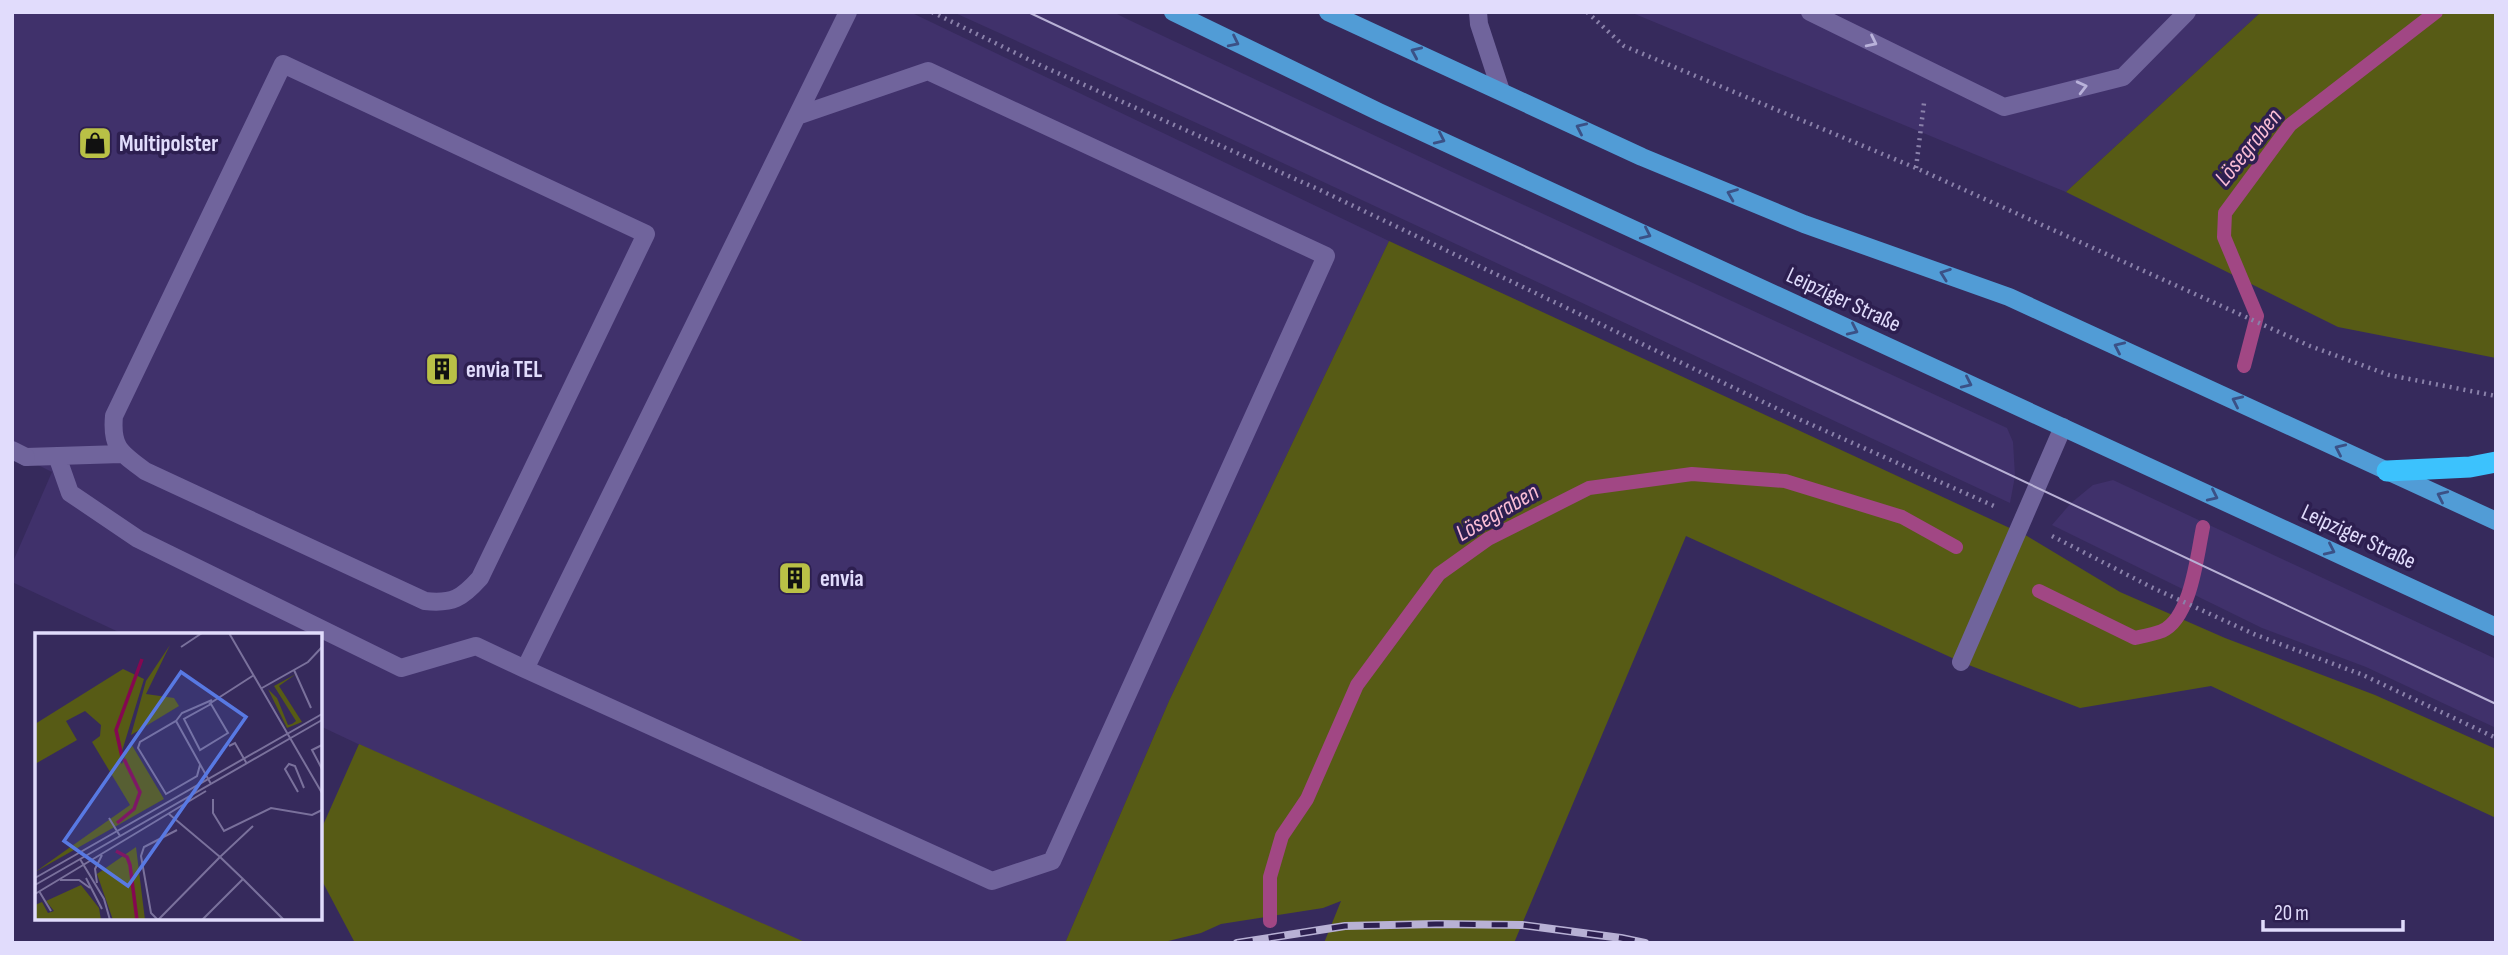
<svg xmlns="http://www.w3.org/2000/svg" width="2508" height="955" viewBox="0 0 2508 955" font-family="'Sofia Sans Condensed',sans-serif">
	<rect width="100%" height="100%" fill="#362a5c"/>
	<path fill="#40316b" d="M12 12H910L1389 241 1169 701 1065 943H804L496 809 320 726V635H125L12 582V564L52 472 12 452Z
		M953 12H1113L1129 20 1448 170 2007 428 2013 442 2015 476 2010 503 1212 130Z
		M1630 12H2261L2066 192Z
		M2113 480 2496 659V728L2366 667 2262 628 2052 525 2071 503 2093 485Z"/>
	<path fill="#575b15" d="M2261 12H2496V358L2338 327 2066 192Z
		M1389 241 2027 536 2120 592 2225 638 2375 695 2496 749V818L2211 686 2080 708 1961 662 1686 536 1514 943H1324L1341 901 1323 908 1221 924 1201 933 1160 943H1065L1169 701Z
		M359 744 807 943H355L320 877V832Z"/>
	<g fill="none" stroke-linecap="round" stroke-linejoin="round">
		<path stroke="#a14784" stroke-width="14" d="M2244 366 2257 316 2224 237 2225 213 2290 125 2436 12
			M2039 591 2135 638C2144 636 2154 634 2162 631 2191 618 2197 556 2203 527
			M1270 921V877L1282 836 1307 799 1357 685 1439 574 1488 539 1589 488 1692 474 1785 481 1902 517 1956 547"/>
		<path stroke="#8a81aa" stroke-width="4.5" stroke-dasharray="2 5" stroke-linecap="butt" d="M932 12 1042 66 1320 190 1801 420 1994 506
			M1587 12 1624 46 1916 168 2310 346 2389 375 2496 396
			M1916 168 1924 103
			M2052 536 2151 587 2256 635 2363 675 2496 738"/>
		<path stroke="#70649c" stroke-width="18" d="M1478 12 1479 24 1501 91
			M1810 12 2004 107 2123 77 2187 12
			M283 64 646 234 480 578C462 598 453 604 425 601L145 471C121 453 111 448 114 416Z
			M797 116 928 71 1326 256 1052 861 992 881 525 669 848 12
			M57 456 70 493 138 539 401 668 476 646 525 669
			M26 457 121 454
			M1961 662 2063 427"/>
		<path stroke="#70649c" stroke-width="18" d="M12 450 26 457"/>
		<path stroke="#519cd6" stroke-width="18" d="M1173 12 1379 112 2496 627
			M1328 12 1642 157 1804 224 2009 297 2496 521"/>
		<path stroke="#3cc2fd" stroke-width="21" d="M2387 471 2470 467 2496 462"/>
		<path stroke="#b8b1d5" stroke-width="2" d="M1028 12 2496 704"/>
		<g stroke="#b8b1d5" stroke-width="8">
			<path id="rail" d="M1237 943 1345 926 1436 924 1522 925 1621 938 1645 943"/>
		</g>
		<use href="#rail" stroke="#2d1f50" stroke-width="5" stroke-dasharray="16" stroke-linecap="butt"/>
	</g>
	<defs><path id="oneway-chevron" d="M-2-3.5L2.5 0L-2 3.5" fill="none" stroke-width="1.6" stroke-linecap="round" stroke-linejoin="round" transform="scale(1.75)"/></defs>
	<g stroke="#3b5186">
		<use href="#oneway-chevron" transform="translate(1234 42) rotate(26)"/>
		<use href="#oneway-chevron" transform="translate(1416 52) rotate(-156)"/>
		<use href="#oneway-chevron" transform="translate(1581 128) rotate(-155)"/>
		<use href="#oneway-chevron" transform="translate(1440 139) rotate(25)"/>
		<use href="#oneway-chevron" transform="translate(1732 194) rotate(-158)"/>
		<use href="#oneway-chevron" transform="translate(1646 234) rotate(25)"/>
		<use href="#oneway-chevron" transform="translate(1945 274) rotate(-160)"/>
		<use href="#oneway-chevron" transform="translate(1853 330) rotate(25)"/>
		<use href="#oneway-chevron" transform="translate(2119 347) rotate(-155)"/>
		<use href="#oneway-chevron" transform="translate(1967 383) rotate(25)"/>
		<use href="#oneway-chevron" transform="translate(2237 401) rotate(-155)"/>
		<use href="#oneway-chevron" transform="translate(2340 449) rotate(-155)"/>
		<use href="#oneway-chevron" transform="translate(2213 496) rotate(25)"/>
		<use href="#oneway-chevron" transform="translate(2442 496) rotate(-155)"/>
		<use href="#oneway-chevron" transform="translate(2330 550) rotate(25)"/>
	</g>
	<g stroke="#b9b2da">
		<use href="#oneway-chevron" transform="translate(1872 42) rotate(26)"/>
		<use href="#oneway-chevron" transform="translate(2082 87) rotate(-14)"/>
	</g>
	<defs>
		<g id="shop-square" transform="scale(1.75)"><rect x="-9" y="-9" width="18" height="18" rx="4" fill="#b9c046" stroke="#2d1f50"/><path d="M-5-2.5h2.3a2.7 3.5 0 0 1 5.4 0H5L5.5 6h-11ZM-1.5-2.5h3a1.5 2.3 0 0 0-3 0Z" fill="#111"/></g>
		<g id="building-square" transform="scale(1.75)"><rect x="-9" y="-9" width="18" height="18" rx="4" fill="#b9c046" stroke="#2d1f50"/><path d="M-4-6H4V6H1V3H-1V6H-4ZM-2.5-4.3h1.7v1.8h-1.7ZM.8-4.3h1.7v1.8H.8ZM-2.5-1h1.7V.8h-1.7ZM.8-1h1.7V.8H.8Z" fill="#111"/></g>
	</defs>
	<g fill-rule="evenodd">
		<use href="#shop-square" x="95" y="143"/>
		<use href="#building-square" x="442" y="369"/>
		<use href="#building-square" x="795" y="578"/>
	</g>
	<g text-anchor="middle" stroke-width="7" stroke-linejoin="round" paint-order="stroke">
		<g font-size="23" font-weight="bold" fill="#e1dcfc" stroke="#2d1f50" text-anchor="start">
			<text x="119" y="151">Multipolster</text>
			<text x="466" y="377">envia TEL</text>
			<text x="820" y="586">envia</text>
		</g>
		<g font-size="23" fill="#e1dcfc" stroke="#2d1f50">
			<text transform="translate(1844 299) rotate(25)" y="8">Leipziger Straße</text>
			<text transform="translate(2359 536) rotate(25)" y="8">Leipziger Straße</text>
		</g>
		<g font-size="24" font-style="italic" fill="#f9bcd5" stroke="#2d1f50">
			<text transform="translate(2248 147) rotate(-51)" y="8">Lösegraben</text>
			<text transform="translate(1497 512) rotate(-30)" y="8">Lösegraben</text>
		</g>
	</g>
	<g transform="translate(35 633)">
		<rect width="287" height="287" fill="#362a5c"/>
		<path d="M135 12 111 61 139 65 144 73 96 102 111 48ZM88 36 109 46 84 128 87 131 95 109 129 166 0 239 95 172 57 109 65 103 66 92 50 78 31 88 42 107 0 131V91ZM261 41 244 53 267 89 252 95 233 56 242 65 253 92 257 91 261 88 239 53ZM101 214 110 287H78L62 241ZM46 252 64 275 66 287H0V272L7 269 13 280 19 278 11 268Z" fill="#575b15"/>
		<path fill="none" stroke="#850751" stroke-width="3.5" d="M87 124 81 97 107 26M82 190 99 176 105 159 89 126M81 218 92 224 95 232 102 287"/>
		<path fill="none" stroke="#7a719c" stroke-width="2" d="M194 0 287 160M146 14 167 0M259 37 276 75M227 55 273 29 287 14M174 71 219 42M176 71 193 100 165 117 149 86ZM141 88 147 80 177 67M287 112 277 117 287 136M194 113 200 110 212 131M165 132 162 143 131 161 103 115 105 109 141 88 176 151M263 159 250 136 254 131 260 133 269 155M178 166V180L189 198 236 175 277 182 287 177M134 181 185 224 218 193M74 185 85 203M45 226 69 266 75 287M0 245 287 81M51 245 67 276M25 247H44L55 255M62 250 60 236 67 222M0 252 287 87M4 258 16 278M0 261 171 158M123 287 185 224 208 246M123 287 116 280 106 223 109 214 142 197M167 287 208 246 249 287"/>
		<path fill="#5879e3" fill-opacity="0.15" stroke="#5879e3" stroke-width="3.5" d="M146 39 211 84 93 253 29 208Z"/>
		<rect width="287" height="287" fill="none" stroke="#e1dcfc" stroke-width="3.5"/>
	</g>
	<rect width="2508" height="955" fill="none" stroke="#e1dcfc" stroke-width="28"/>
	<path d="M2263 920v10h140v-10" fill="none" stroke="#e1dcfc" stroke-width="3.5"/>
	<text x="2274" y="920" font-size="21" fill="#e1dcfc" stroke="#2d1f50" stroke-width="5" paint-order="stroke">20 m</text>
</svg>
